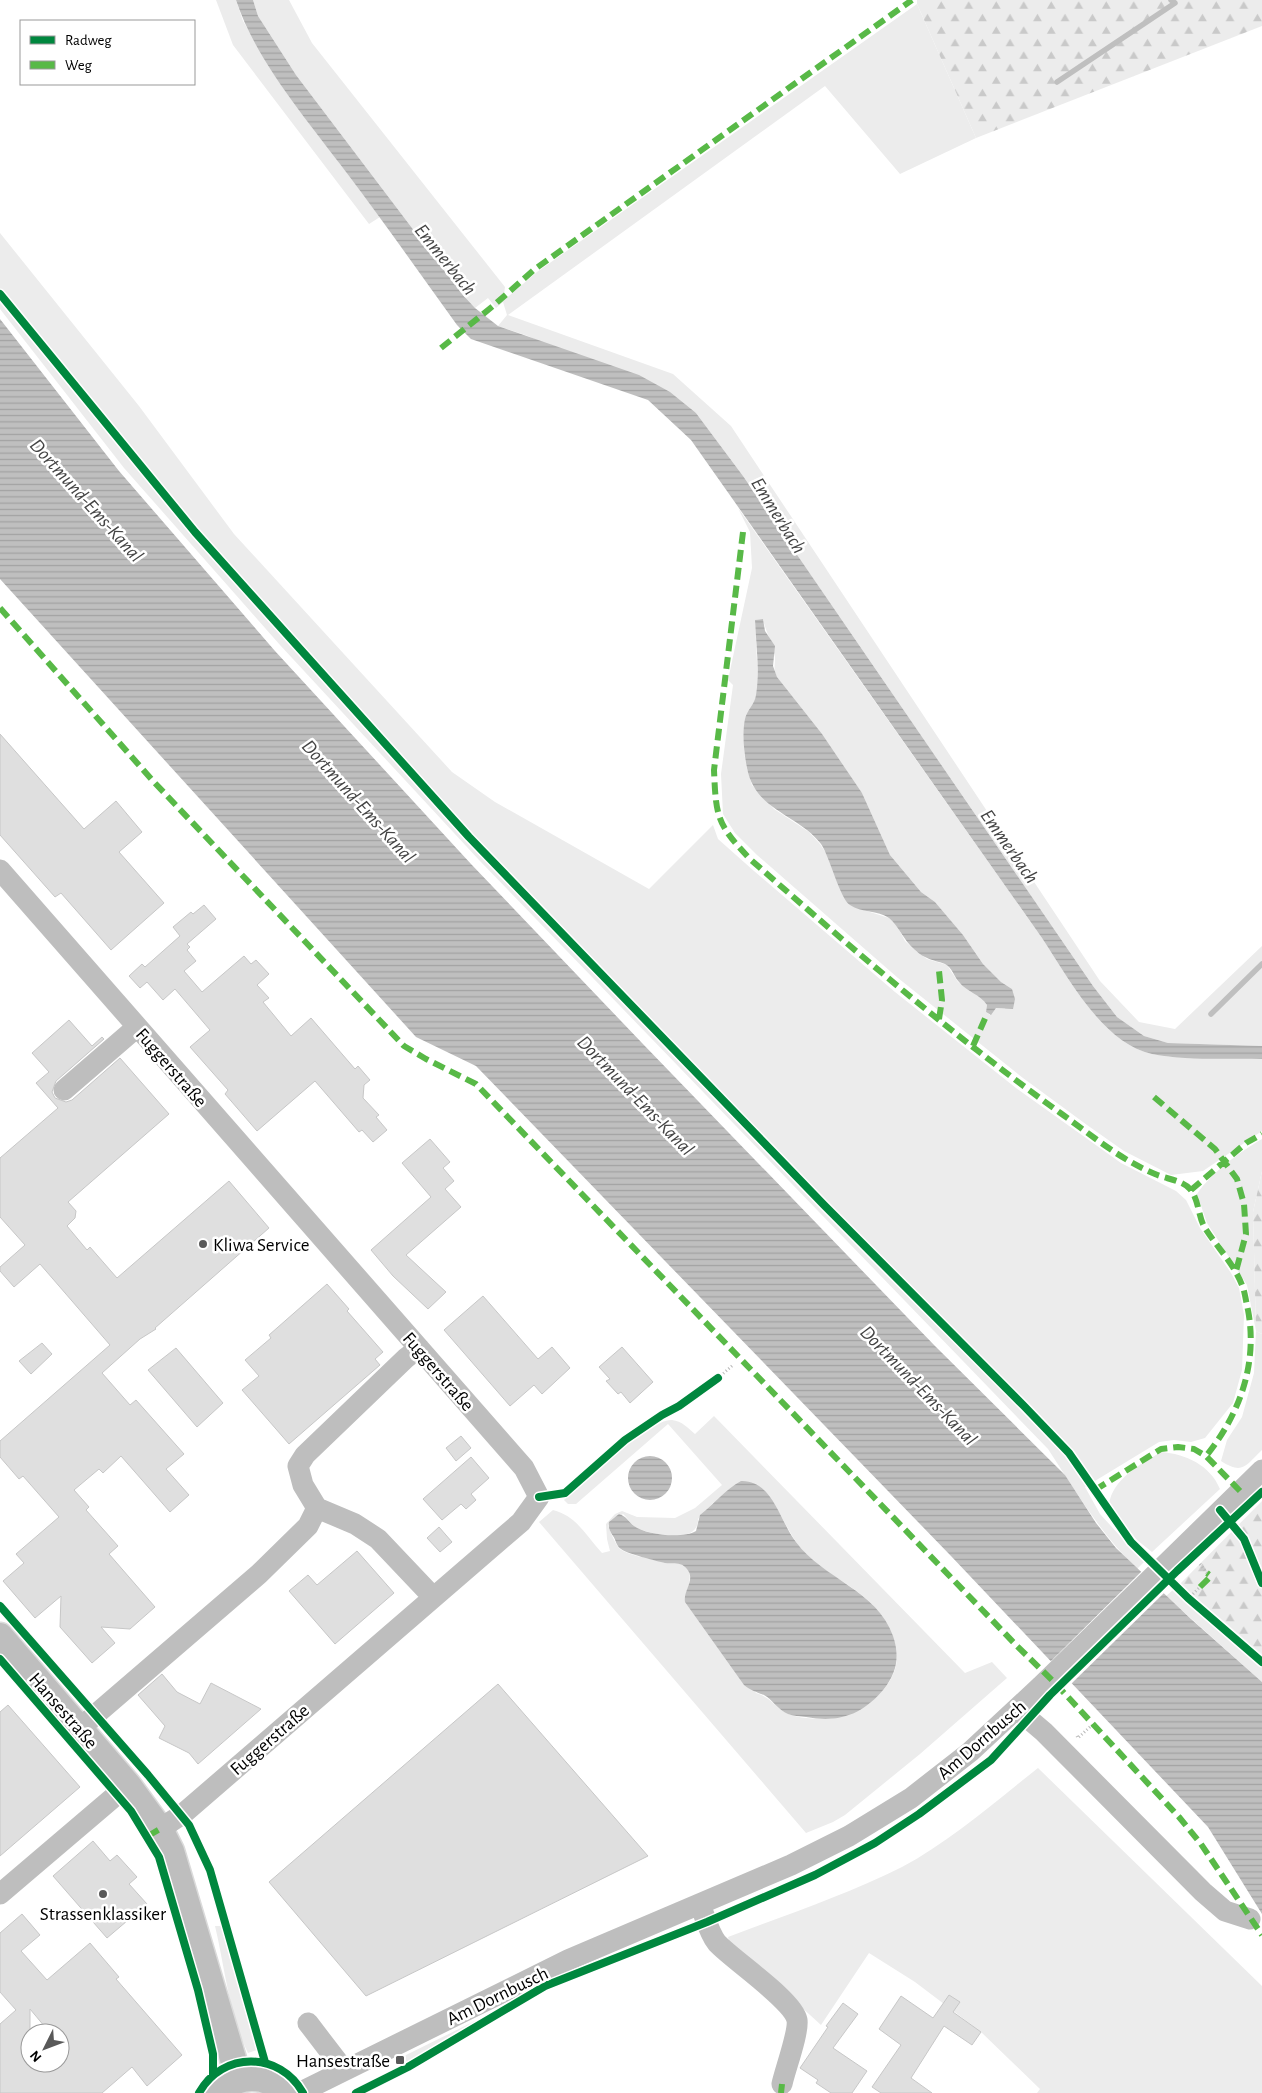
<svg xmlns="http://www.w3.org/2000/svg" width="1262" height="2093" viewBox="0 0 1262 2093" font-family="'Alegreya Sans',sans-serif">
	<defs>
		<pattern id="forest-firs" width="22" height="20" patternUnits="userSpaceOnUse" patternTransform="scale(1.25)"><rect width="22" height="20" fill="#ececec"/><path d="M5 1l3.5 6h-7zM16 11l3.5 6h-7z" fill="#c9c9c9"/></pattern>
		<pattern id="water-rules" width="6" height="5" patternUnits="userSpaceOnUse" patternTransform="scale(1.25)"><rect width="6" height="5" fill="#bfbfbf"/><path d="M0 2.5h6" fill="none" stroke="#a2a2a2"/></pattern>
	</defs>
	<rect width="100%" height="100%" fill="#fff"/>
	<path fill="#ececec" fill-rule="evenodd" d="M216 0H236L243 21 283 88 380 217 369 224 233 45Z
		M253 0H289L312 43 505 287 503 301 537 272 917 4 976 138 900 174 825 86 508 315 673 374 731 426 1100 981 1139 1022 1175 1029 1262 946V1046L1168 1043 1144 1036 1117 1017 1093 986 743 476 696 413 528 336 498 326 507 315 503 302 496 308 488 298 475 308 462 294 296 75 258 16Z
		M0 233 139 406 234 534 452 772 495 802 649 889 713 825 718 839 754 871 895 992 1016 1088 1121 1163 1176 1191 1186 1200 1200 1228 1231 1273 1239 1288 1244 1315 1242 1370 1233 1403 1205 1438 1191 1442 1174 1440 1159 1442 1085 1487 1100 1514 1144 1562 1137 1569C1101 1534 1076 1492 1048 1449L479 860 280 645 124 468 0 309Z
		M738 508 1042 938C1068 977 1102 1043 1152 1054 1187 1061 1226 1058 1262 1059V1131L1203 1171 1171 1175 1124 1151 1087 1125 1023 1078 898 978 757 855 735 833 723 814 721 774 733 685 728 680 752 568 750 532ZM763 619C765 630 775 649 775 658 775 667 773 667 777 677L862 793 890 855 921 892 935 902 963 935 983 964 1001 982 1012 989 1005 1009 996 1008 990 1015 986 1012 987 1005 982 998 958 982 947 965 927 959 917 952 905 941 896 924 889 918 854 907 844 897 828 856 820 844 809 832 774 809 752 785 747 769 744 752 745 720 756 699 758 683 755 620Z
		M1262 1139V1171L1253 1212 1256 1331 1262 1334V1450C1245 1466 1243 1475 1221 1461L1227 1440 1242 1417 1254 1373 1256 1331 1247 1285 1207 1223 1197 1194C1211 1173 1241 1151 1262 1139Z
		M714 1416 965 1673 992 1662 1007 1678 920 1754 845 1815 833 1822 806 1833 539 1522 553 1510C577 1516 586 1536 602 1553L610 1551 607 1539 606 1524 615 1514 622 1511 637 1517 675 1518 695 1508 722 1485 668 1424 576 1504H568L564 1500C584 1483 648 1419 672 1420 682 1421 688 1428 695 1434ZM757 1485C779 1502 785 1531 804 1552 826 1576 863 1588 880 1614 887 1624 897 1643 897 1655 898 1691 853 1721 821 1719 810 1719 793 1717 784 1712 774 1705 768 1696 756 1693L686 1593C690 1583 694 1568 680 1563 675 1562 669 1563 664 1562 654 1560 627 1555 620 1549 615 1544 610 1531 608 1525L623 1514C628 1518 631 1525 637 1528 653 1535 699 1545 698 1519L713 1503Z
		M1161 1452C1186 1454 1210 1465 1220 1489L1152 1552 1137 1540 1109 1505C1112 1479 1141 1464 1161 1452Z
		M1180 1584 1262 1654V1682L1166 1596Z
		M1038 1768 1262 1986V2093H1037L1040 2089 981 2032 915 1982 869 1953 821 2025 729 1941 728 1937C786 1915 846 1895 902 1867 949 1842 996 1801 1038 1768Z
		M221 1926 257 2050 248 2053C229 2015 225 1968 215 1926Z
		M475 2021 476 2023 407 2062 404 2056Z"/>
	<path fill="url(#forest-firs)" d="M917 0H1262V26L976 138 917 4Z
		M1262 1171V1334L1256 1331 1253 1212Z
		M1262 1501V1654L1180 1584Z"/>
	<path fill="url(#water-rules)" d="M236 0H253L258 16 296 75 462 294 475 308 498 326 639 375 670 392 696 413 743 476 1093 986 1117 1017 1144 1036 1168 1043 1262 1046V1059C1226 1058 1187 1061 1152 1054 1102 1043 1068 977 1042 938L691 440 648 400 471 339 457 325C420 274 384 222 346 172 307 120 256 61 236 0Z
		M0 319 119 471 275 651 471 864 642 1043 935 1346 1065 1475 1096 1523 1116 1548 1191 1619 1262 1682V1914L1208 1827 951 1556 476 1066 416 1037 0 579Z
		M763 619 765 631 775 646 773 666 777 677 822 734 862 793 890 855 921 892 935 902 963 935 983 964 1001 982 1012 989 1015 999 1013 1009 996 1008 991 1015 986 1012 987 1005C980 994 967 992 959 982 954 977 952 967 945 964 934 960 924 959 915 950 903 940 899 926 889 918 878 910 861 913 850 905 840 899 830 857 821 844 798 814 755 811 747 768 744 754 742 733 745 719 747 710 755 704 756 695 760 671 756 645 755 620Z
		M628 1478a22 22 0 1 1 44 0a22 22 0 1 1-44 0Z
		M741 1481C773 1480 780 1522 796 1542 823 1579 877 1590 893 1636 900 1656 897 1672 884 1689 862 1715 839 1723 806 1717 800 1716 793 1716 788 1714 778 1710 773 1700 764 1695 756 1692 750 1690 744 1685L685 1602C683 1590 696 1580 687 1569 681 1561 673 1564 665 1563 657 1561 627 1554 621 1549 616 1546 616 1540 613 1536 610 1531 608 1528 609 1522L619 1514C626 1516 629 1522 634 1526 646 1535 683 1539 696 1531L700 1515C714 1504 725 1490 741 1481Z"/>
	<path fill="#fff" d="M1143 1570 1165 1592 1070 1685 1049 1663Z"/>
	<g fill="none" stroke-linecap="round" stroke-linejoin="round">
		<path stroke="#bfbfbf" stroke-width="5.5" d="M1057 82 1175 3 1171 0
			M1211 1014 1262 964"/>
	</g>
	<path fill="#dfdfdf" stroke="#c7c7c7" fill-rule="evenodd" d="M0 734 84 829 116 801 142 832 119 852 164 903 111 950 61 893 55 897 0 835Z
		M204 905 216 919 187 944 190 947 187 950 196 961 184 971 202 992 244 956 251 964 256 960 269 974 257 985 269 998 263 1002 291 1036 311 1018 355 1069 358 1066 370 1080 364 1085 363 1098 379 1115 376 1117 387 1130 373 1142 362 1130 359 1132 315 1081 257 1131 225 1094 228 1090 190 1047 210 1030 175 989 163 1000 147 982 140 988 129 976 142 964 145 967 180 936 173 927 191 912 193 914Z
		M69 1020 92 1046 102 1037 104 1039 56 1081 52 1092 55 1098 66 1102 72 1100 120 1058 169 1114 68 1202 76 1211 75 1218 67 1226 87 1250 90 1247 117 1278 229 1181 269 1228 155 1328 156 1329 140 1339 102 1373 130 1405 136 1400 184 1454 166 1469 189 1495 170 1512 121 1456 103 1473 99 1469 74 1490 89 1507 86 1510 118 1546 109 1554 155 1607 130 1629 101 1627 115 1643 92 1663 60 1627 61 1596 35 1618 3 1581 24 1563 16 1554 59 1517 23 1476 19 1479 0 1457V1441L110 1345 40 1264 14 1287 0 1271V1267L25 1245 0 1217V1158L58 1108 36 1083 49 1072 32 1053Z
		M430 1139 450 1162 443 1168 454 1181 445 1189 461 1207 406 1255 446 1292 428 1309 393 1276 371 1250 431 1197 402 1163Z
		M327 1284 349 1309 347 1311 383 1352 375 1359 380 1365 289 1444 242 1390 259 1376 245 1360 271 1338 269 1335Z
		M483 1296 538 1359 552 1347 570 1368 542 1394 534 1385 510 1406 444 1330Z
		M42 1343 52 1354 31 1374 19 1361Z
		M622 1347 653 1382 630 1403 621 1392 618 1394 606 1381 610 1379 599 1367Z
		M176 1348 223 1403 197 1427 148 1370Z
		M461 1436 471 1448 456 1461 446 1448Z
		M471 1457 489 1478 471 1494 476 1500 466 1509 461 1504 442 1520 423 1499Z
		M439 1527 452 1542 440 1552 427 1538Z
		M357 1551 394 1593 335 1644 289 1591 308 1575 317 1585Z
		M162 1674 177 1692 200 1704 211 1683 261 1709 198 1764 189 1753 159 1738 165 1726 138 1695Z
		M498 1684 648 1856 366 1996 269 1882Z
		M8 1705 80 1787 0 1856V1712Z
		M93 1841 110 1861 117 1855 137 1877 129 1884 147 1904 107 1938 53 1876Z
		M22 1914 40 1935 21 1951 47 1980 90 1943 119 1977 116 1979 182 2055 147 2086 132 2067 102 2093H0V2024L16 2010 0 1992V1933ZM30 2009 50 2033H60V2063H30Z
		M949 1995 960 2002 953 2012 981 2032 972 2045 944 2026 911 2078 932 2093H881L872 2087 901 2045 879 2029 901 1996 933 2018Z
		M843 2003 858 2014 833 2048 867 2071 852 2093H831L816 2083 818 2080 800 2068 828 2027 826 2026Z"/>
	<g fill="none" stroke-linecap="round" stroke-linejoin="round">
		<g stroke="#dbdbdb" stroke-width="29">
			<path id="major" d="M0 1636 128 1785 160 1829 171 1851 239 2079
				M218 2093C237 2075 265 2071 283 2093"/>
		</g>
		<path stroke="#b9b9b9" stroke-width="3" stroke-dasharray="1 2.5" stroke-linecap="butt" d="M718 1378 733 1365
			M1200 1564 1207 1573
			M1193 1594 1200 1587
			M1077 1736 1078 1738 1092 1725"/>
		<path stroke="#bebebe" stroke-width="21" d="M0 870 524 1468 539 1497 521 1522 184 1813 160 1829
			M64 1090 137 1027
			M317 1508 355 1524 378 1539 433 1597
			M1017 1709 1044 1732 1203 1892 1225 1911 1250 1919
			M80 1728 259 1574 308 1526 317 1508 303 1485 298 1466 305 1455 406 1358 419 1348
			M0 1894 128 1785
			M700 1904C705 1917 709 1933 717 1943 734 1961 793 2000 797 2020 799 2032 785 2070 782 2084
			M308 2023 344 2070
			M299 2093 568 1960 791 1865 849 1836 911 1798 970 1752 1041 1686 1262 1470"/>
		<use href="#major" stroke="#bebebe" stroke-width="26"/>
		<path stroke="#58b947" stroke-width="6" stroke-dasharray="12 6" stroke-linecap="butt" d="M441 348 493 306 535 269 912 0
			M743 532 714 770C716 818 717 824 750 859 850 947 951 1034 1059 1112 1090 1134 1119 1159 1155 1174 1166 1179 1182 1180 1190 1189 1199 1199 1198 1217 1205 1228 1217 1247 1234 1264 1242 1285 1245 1292 1246 1302 1248 1310 1258 1363 1240 1414 1206 1456
			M0 608 153 781 404 1046 426 1059 476 1084 1017 1646 1054 1682 1179 1817 1201 1844 1262 1935
			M939 1019 942 1000 939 971
			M973 1046 987 1014
			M1154 1097 1215 1149 1237 1179 1244 1204 1246 1234 1236 1271
			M1191 1190 1246 1143 1262 1134
			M1095 1490 1161 1449 1178 1447 1194 1449 1206 1456 1240 1491
			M1200 1587 1211 1576 1207 1573
			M148 1836 160 1829
			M781 2093 782 2084"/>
		<g stroke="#fff" stroke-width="11">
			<path id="cycleway" d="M0 294 195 532 469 837 824 1205 1024 1406 1069 1453 1131 1542 1188 1598 1262 1662
				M539 1497 565 1493 625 1440 662 1415 679 1406 718 1378
				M1220 1510 1244 1539 1262 1583
				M0 1606 148 1775 189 1825 210 1870 265 2062
				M0 1659 131 1811 159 1857 198 1990 213 2054V2075
				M199 2093C222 2051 280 2051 303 2093
				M356 2093 408 2067 545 1986 707 1922 815 1875 875 1843 919 1814 991 1760 1050 1695 1177 1571 1262 1492"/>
		</g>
		<use href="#cycleway" stroke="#00873e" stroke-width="8"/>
	</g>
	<g fill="#595959" stroke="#fff" stroke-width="2">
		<circle cx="203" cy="1244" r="5"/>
		<circle cx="103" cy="1894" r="5"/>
		<rect x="395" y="2055" width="10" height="10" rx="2.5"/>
	</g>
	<g text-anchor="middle" stroke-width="5" stroke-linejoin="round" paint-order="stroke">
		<g font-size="19" fill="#000" stroke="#fff">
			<text transform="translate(172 1067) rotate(49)" y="7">Fuggerstraße</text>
			<text transform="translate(439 1371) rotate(49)" y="7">Fuggerstraße</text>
			<text transform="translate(64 1710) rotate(49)" y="7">Hansestraße</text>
			<text transform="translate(269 1739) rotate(-41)" y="7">Fuggerstraße</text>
			<text transform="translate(981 1739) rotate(-41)" y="7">Am Dornbusch</text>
			<text transform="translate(497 1995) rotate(-26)" y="7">Am Dornbusch</text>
		</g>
		<g font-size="19" fill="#000" stroke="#fff" text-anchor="start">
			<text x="213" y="1251">Kliwa Service</text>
			<text x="103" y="1920" text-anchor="middle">Strassenklassiker</text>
			<text x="390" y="2067" text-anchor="end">Hansestraße</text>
		</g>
		<g font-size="20" font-style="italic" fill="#444" stroke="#fff">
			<text transform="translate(446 259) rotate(51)" y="7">Emmerbach</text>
			<text transform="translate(87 500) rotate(48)" y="7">Dortmund-Ems-Kanal</text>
			<text transform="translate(779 515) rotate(58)" y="7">Emmerbach</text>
			<text transform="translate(359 801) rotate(48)" y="7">Dortmund-Ems-Kanal</text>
			<text transform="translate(1010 846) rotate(55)" y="7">Emmerbach</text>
			<text transform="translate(636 1095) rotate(46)" y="7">Dortmund-Ems-Kanal</text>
			<text transform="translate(919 1385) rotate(46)" y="7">Dortmund-Ems-Kanal</text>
		</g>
	</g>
	<rect x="20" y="20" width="175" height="65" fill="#ffffff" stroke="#999999"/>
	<rect x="30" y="36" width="25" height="8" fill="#00873e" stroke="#999999"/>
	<text x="65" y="45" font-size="15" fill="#000000">Radweg</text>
	<rect x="30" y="61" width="25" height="8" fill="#58b947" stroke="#999999"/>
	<text x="65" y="70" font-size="15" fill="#000000">Weg</text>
	<g transform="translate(45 2048) rotate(228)"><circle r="24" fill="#ffffff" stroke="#999999"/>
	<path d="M0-4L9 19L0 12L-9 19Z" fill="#595959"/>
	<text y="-8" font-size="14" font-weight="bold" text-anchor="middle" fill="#000000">N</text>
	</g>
</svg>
